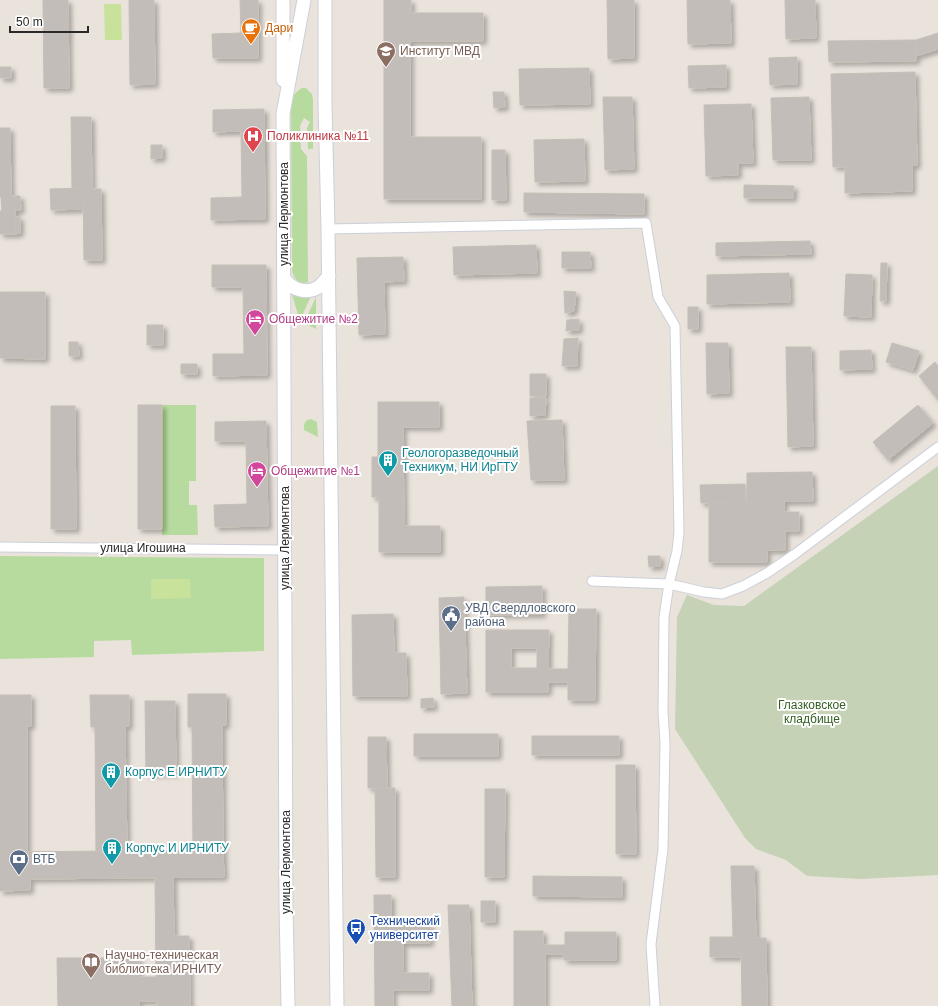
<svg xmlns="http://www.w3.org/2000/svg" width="938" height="1006" viewBox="0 0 938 1006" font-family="Arial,sans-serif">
	<defs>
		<filter id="shadow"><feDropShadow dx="3.5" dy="3.5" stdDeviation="2" flood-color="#0004"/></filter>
	</defs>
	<rect width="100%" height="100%" fill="#eae3dc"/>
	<path fill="#b7db9e" d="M302 88H306L312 94 313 99V149H308L307 128 310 122 304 118 300 126 301 149 307 156 308 282C299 285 295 280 292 271L291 106C291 98 295 92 302 88Z
		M292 295 302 298H310L300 321Z
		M316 297V329L304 323Z
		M162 405H196V481H189V505H197L198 535H162Z
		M311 419 317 422 318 437 304 430V424L307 420Z
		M0 556 264 558V651L132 655 131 640 94 641V657L0 659Z"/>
	<path fill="#c5d2b5" d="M938 466V875L861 879 807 876 786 860 756 849 745 838 675 729 677 617 687 595 714 605 744 606Z"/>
	<path fill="#c9e29b" d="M104 4H121L122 40H105Z
		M151 579H190L191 598 151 599Z"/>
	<path fill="#c2bdb9" stroke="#c5bfb6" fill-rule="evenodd" filter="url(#shadow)" d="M43 0H68L69 88H44Z
		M129 0H154L155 84 130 85Z
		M240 0H258V58H213L212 34 241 33Z
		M384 0H411V13H483V41H410V137H481V199H384Z
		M607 0H634V58L608 59Z
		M687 0H730L731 43 688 44Z
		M785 0H815L816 38 786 39Z
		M938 33V49L916 56V40Z
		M916 40V61L829 62 828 41Z
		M797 57V84L770 85 769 58Z
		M726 65V87L689 88 688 66Z
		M0 67H11V78H0Z
		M589 68 590 104 520 105 519 69Z
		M915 72 917 165 833 167 831 74Z
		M493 92H504L505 107 494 108Z
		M603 97H632L634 169 605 170Z
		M809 97 811 160H773L771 98Z
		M751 104 753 163H738V175L706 176 704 105Z
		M264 109 265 219 211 220V198L242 197 241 131 213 132V110Z
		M71 117H91L92 189H101L102 260H84L83 188H72Z
		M0 128H10L11 196H20L21 210 2 211 1 197H0Z
		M584 139 585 181 535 182 534 140Z
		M151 145H162V158L151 159Z
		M492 150H505L506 200H492Z
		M912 165V191L845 193V167Z
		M744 185 794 186 793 198H744Z
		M83 188V209L51 210 50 189Z
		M524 193 644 194V214L524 212Z
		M0 211H15V234H0Z
		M15 217H20V233L15 234Z
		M810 241 811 254 716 256V243Z
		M536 245 537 273 454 275 453 247Z
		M562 252H590L591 268H562Z
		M403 257 404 281 384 282 385 334 359 335 357 258Z
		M881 263H887L886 301H880Z
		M212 265H266L267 375 213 376V354H244L243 287H212Z
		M789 273 790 302 707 304V275Z
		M846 274 872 275 871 317 844 316Z
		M564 291 576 292 574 311 565 313Z
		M0 292H45V359L0 358Z
		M688 307H698V329H688Z
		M579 319V330L566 331 567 320Z
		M147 325H163V345H147Z
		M578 338 577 366H562L564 339Z
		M69 342H78L79 356H69Z
		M706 343H728L729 393 707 394Z
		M892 343 919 351 913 370 886 362Z
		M786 347H811L813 446 788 447Z
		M871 350 872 369 840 370V351Z
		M935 362 938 366V400L919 376Z
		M181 364H197V374H181Z
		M530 374H546V396H530Z
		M530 398H546L545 415 530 416Z
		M378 402H439V427H403L404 526H440V552H379V497H372V457H378Z
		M138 405H162V529H138Z
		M918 405 933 423 888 460 873 442Z
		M51 406H75L76 529H51Z
		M562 420 564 480H531L527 421Z
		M266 421 268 526 215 527 214 505 247 504 246 441H215V422Z
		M812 472 813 501 747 502V473Z
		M745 484V502L701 503 700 485Z
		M709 502H784V512H799V531H785V550H767V562H709Z
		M648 556H660V566L649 567Z
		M542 586V614L486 615V587Z
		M464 597 467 693 441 694 439 598Z
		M569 609H596L595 700H568V682H548V692H486V630H549L548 669H568ZM511 648H537V668H511Z
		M393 614 394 653H406L407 696H353L352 615Z
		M188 694H226V725H222L223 850H193L192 727H188Z
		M0 695H31V726H27V852H0Z
		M90 695H129V726H125L127 851H96L95 727H91Z
		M433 698 434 707 421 708V699Z
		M145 701H175L176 773 146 774Z
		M414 734H498V756H414Z
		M532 736H619V755H532Z
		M368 737H386L387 788H368Z
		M616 765H635L636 854H616Z
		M375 788H395V877H376Z
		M485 789H505L504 877H485Z
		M223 850 224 877 30 879V890L0 891V852Z
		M731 866H754L756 938H766L767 1006H742L741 937H733Z
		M533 876 622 877V897L533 896Z
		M173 877 174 936H189L190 1006H157V1001H139V1006H58L57 958H139V977H156L155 878Z
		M374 895H391V925L430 924V943H403V973H429V990H393V1006H375Z
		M481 901H495V922H481Z
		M448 905H469L472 1006H452Z
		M514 931H543V945H565V932H616V960H564V954H545V1006H514Z
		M710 937H741V957H710Z"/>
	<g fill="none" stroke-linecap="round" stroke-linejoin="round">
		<g stroke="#cbcfd9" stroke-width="11">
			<path id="minor" d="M328 229 646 223 658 297 675 326 679 532 677 551 669 584 664 617 663 712 665 743 663 849 651 944 655 1006
				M0 547 285 550
				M592 581 669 584 704 592 722 594 743 586 767 573 795 554 938 447"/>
		</g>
		<g stroke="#cbcfd9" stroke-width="15">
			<path id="secondary" d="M283 0V80
				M325 0V103L328 229 337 1006
				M284 278C291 290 308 295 320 286 323 283 326 279 329 276
				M288 1006 286 905 283 114 304 0"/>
		</g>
		<use href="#minor" stroke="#fff" stroke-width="9"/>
		<use href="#secondary" stroke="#fff" stroke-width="13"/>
	</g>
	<defs>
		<g id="cafe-pin" transform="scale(1)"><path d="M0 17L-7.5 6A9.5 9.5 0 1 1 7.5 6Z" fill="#e8710a" stroke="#fff"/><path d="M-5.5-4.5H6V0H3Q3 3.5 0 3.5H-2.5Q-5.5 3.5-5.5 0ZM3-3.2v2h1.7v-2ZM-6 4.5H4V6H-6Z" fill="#fff"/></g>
		<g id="university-pin" transform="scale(1)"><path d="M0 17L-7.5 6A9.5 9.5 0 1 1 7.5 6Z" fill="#8d6e63" stroke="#fff"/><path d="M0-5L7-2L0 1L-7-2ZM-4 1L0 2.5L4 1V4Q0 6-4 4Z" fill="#fff"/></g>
		<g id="hospital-pin" transform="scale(1)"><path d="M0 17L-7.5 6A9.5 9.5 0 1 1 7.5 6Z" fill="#e0444e" stroke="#fff"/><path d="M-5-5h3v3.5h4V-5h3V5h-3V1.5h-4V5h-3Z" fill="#fff"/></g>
		<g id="hotel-pin" transform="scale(1)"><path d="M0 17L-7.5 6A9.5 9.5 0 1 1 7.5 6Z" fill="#d1479c" stroke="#fff"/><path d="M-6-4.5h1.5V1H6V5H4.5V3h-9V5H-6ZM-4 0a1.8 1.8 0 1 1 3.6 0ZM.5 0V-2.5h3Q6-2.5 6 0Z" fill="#fff"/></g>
		<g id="building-pin" transform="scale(1)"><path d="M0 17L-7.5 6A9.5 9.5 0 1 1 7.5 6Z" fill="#0f9aa8" stroke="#fff"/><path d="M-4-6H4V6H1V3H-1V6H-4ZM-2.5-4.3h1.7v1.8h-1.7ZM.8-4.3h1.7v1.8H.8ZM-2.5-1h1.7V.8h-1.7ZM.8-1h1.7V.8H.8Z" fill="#fff"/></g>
		<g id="civic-pin" transform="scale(1)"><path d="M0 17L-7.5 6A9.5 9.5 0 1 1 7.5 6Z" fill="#5c6f8a" stroke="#fff"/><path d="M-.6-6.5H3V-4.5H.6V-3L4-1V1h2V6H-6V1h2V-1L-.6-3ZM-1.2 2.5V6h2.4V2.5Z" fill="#fff"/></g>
		<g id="bank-pin" transform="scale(1)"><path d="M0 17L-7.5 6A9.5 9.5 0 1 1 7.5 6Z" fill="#5c6f8a" stroke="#fff"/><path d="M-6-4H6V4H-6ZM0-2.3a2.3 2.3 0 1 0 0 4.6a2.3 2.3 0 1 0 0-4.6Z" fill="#fff"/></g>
		<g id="bus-pin" transform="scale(1)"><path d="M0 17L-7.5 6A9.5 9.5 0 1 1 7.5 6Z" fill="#1a4fb4" stroke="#fff"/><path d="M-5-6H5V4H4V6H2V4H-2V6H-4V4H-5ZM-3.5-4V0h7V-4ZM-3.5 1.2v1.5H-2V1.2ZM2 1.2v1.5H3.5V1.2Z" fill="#fff"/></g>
		<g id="library-pin" transform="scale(1)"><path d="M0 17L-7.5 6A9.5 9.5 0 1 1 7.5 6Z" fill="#8d6e63" stroke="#fff"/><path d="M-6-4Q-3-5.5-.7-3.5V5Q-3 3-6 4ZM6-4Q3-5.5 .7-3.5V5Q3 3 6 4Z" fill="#fff"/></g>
	</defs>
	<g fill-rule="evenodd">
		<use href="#cafe-pin" x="251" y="28"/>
		<use href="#university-pin" x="386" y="51"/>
		<use href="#hospital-pin" x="253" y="136"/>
		<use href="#hotel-pin" x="255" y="319"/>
		<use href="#building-pin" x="388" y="460"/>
		<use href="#hotel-pin" x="257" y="471"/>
		<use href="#civic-pin" x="451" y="615"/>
		<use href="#building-pin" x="111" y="772"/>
		<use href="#building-pin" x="112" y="848"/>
		<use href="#bank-pin" x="19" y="859"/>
		<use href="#bus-pin" x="356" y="928"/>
		<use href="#library-pin" x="91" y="962"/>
	</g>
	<g text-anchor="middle" stroke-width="4" stroke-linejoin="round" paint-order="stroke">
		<g font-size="12" fill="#c56008" stroke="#fff" text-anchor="start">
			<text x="265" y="32">Дари</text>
		</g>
		<g font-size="12" fill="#785e54" stroke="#fff" text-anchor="start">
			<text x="400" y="55">Институт МВД</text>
			<text x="105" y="959">Научно-техническая<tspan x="105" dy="14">библиотека ИРНИТУ</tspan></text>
		</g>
		<g font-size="12" fill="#be3a42" stroke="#fff" text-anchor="start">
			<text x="267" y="140">Поликлиника №11</text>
		</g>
		<g font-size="12" fill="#292929" stroke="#fff">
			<text transform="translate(284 214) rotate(-90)" y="4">улица Лермонтова</text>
			<text transform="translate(285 538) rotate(-90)" y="4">улица Лермонтова</text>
			<text x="143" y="552">улица Игошина</text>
			<text transform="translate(286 862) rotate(-90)" y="4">улица Лермонтова</text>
		</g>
		<g font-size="12" fill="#b23c85" stroke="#fff" text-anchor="start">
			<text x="269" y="323">Общежитие №2</text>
			<text x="271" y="475">Общежитие №1</text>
		</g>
		<g font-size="12" fill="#0d838f" stroke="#fff" text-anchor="start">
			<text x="402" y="457">Геологоразведочный<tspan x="402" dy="14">Техникум, НИ ИрГТУ</tspan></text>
			<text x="125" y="776">Корпус Е ИРНИТУ</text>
			<text x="126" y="852">Корпус И ИРНИТУ</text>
		</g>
		<g font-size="12" fill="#4e5e75" stroke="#fff" text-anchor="start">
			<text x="465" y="612">УВД Свердловского<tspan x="465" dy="14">района</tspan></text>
			<text x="33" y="863">ВТБ</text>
		</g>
		<g font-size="12" fill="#325e21" stroke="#fff">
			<text x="812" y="709">Глазковское<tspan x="812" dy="14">кладбище</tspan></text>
		</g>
		<g font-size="12" fill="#164399" stroke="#fff" text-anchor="start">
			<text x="370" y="925">Технический<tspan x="370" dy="14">университет</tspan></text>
		</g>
	</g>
	<path d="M10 26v6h78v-6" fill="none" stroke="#292929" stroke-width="2"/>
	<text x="16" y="26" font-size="12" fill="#292929" stroke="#ffffff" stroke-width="3" paint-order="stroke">50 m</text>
</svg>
